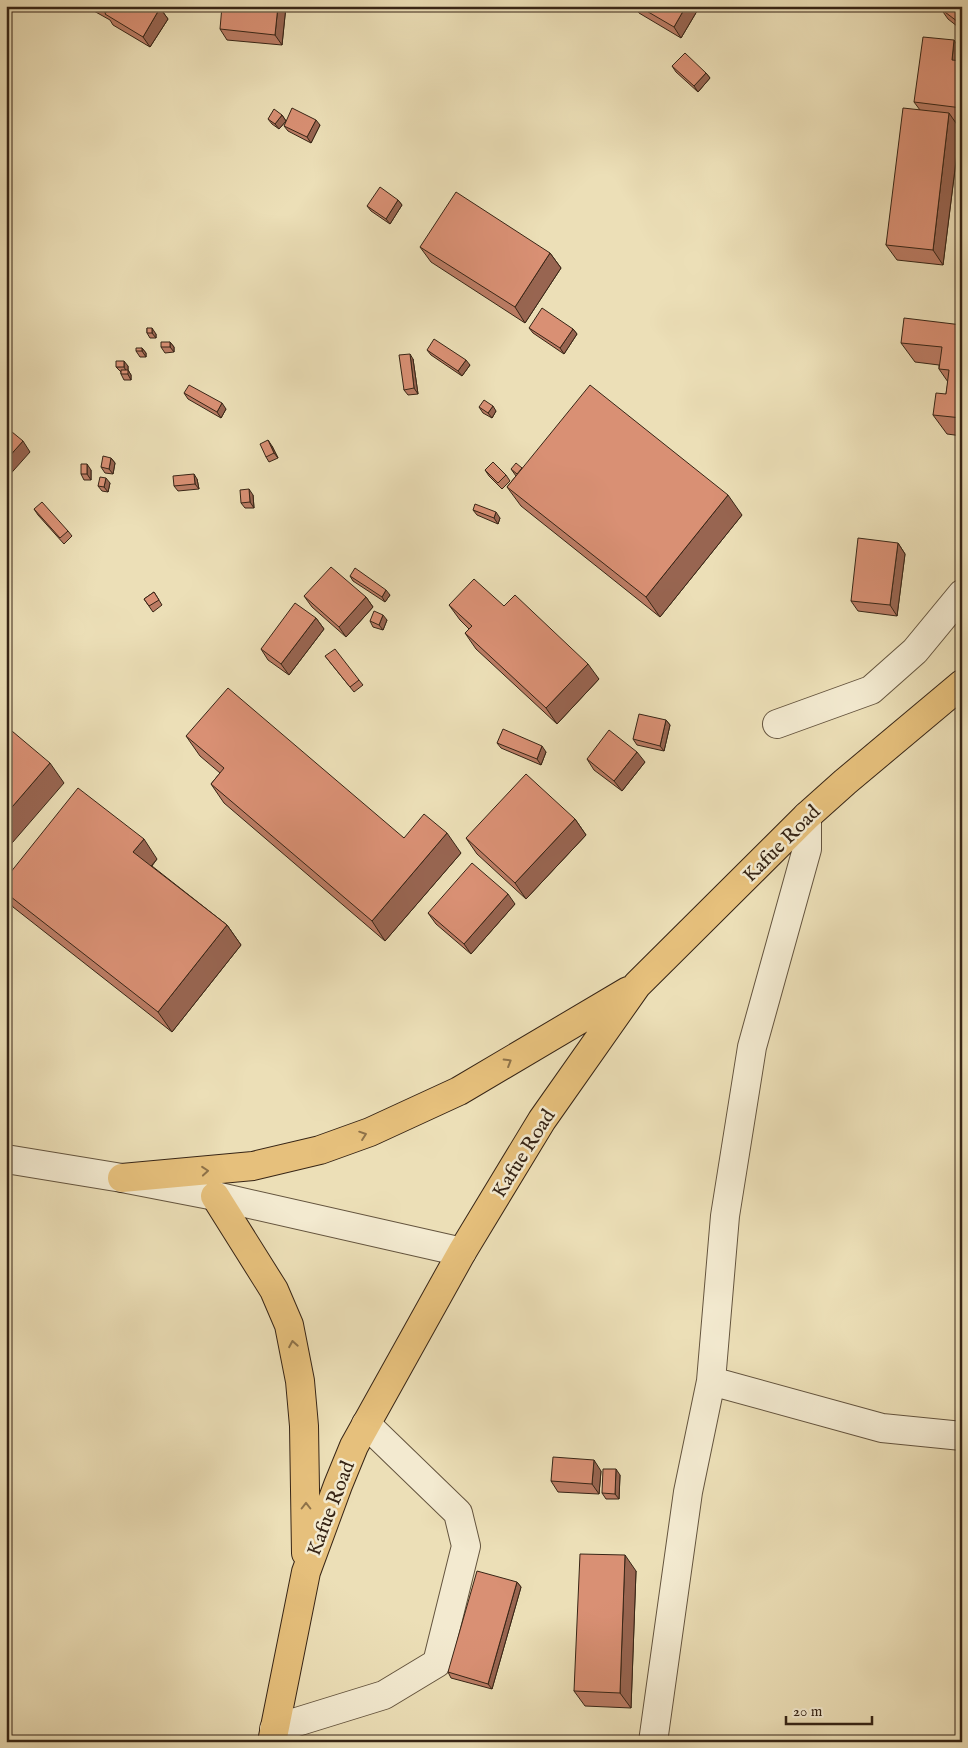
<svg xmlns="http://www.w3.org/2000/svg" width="968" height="1748" viewBox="0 0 968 1748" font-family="'IM FELL English',serif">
	<rect width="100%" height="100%" fill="#ecdfb7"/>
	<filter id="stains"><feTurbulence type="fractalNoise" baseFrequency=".004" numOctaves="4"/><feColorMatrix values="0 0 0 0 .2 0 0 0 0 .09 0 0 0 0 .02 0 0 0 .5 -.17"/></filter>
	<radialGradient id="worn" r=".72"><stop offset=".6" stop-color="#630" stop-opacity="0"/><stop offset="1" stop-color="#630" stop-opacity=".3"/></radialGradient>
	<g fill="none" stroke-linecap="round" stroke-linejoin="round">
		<g stroke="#64543e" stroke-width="30">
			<path id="minor" d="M777 724 871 690 915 651 962 594
				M6 1159 122 1178 215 1196 462 1252
				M711 1381 882 1428 962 1436
				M274 1729 384 1695 437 1663 466 1546 458 1513 366 1424
				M653 1742 688 1492 711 1381 725 1216 752 1047 807 849V816"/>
		</g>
		<g stroke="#372516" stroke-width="30">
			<path id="highway" d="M122 1178 253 1166 320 1150 370 1132 459 1091 628 991
				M215 1196 274 1290 289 1325 300 1381 304 1426 306 1553
				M272 1742 306 1572 338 1485 354 1446 462 1252 542 1120 637 985 807 816 845 782 962 684"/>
		</g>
		<use href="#minor" stroke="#f3ead0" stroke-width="28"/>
		<use href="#highway" stroke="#e6c07c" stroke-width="28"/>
	</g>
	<path fill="#bb7c64" stroke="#372516" d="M85 6H157L160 8 168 19 150 47 113 25 110 20Z
		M286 6 282 45 227 40 220 29Z
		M634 6H700L681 38 639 13Z
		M962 6V30L948 19 941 9Z
		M962 52V122L954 121 960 129 943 265 897 260 886 245 920 110 914 102Z
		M672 66 706 73 710 78 698 92 676 72Z
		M282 115 286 121 279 129 272 124 268 119Z
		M320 125 311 143 288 131 284 126Z
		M398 200 402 205 390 224 371 211 367 206Z
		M420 247 550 253 561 268 525 323 431 262Z
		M962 325V436L947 434 933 415 946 394 948 382 939 369V365L915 362 901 343Z
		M147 328 156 334V338H150L147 333Z
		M529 328 573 329 577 334 564 354 533 333Z
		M170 342 174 347V352L165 353 161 347Z
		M142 348 146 353V357H140L136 351Z
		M427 350 470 365 462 376 431 355Z
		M413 359 418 394 408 395 404 390Z
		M128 366V370L131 375V380H124L121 374V372L116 367Z
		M184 393 226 409 221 418 188 399Z
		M479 407 496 411 492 418 483 413Z
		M272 446 278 458 269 462 266 457Z
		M111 458 115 463 113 474 105 473 101 467Z
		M522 468 742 515 660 617 521 506 507 487 516 476 511 469Z
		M91 470V480H84L81 474Z
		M485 470 506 475 510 481 502 489 489 476Z
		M197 479 199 489 178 491 174 486Z
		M110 483 108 492 102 491 98 486Z
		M253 495 254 508H245L241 503Z
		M34 509 68 531 72 536 64 544 38 515Z
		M473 510 500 518 498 524 477 515Z
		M898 543 905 554 897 616 858 611 851 601Z
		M350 576 390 595 385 602 353 581Z
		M154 592 162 605 153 612 144 599Z
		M304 596 366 597 373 607 346 637 312 607Z
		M449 605 504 606 599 679 557 724 476 649 465 633 469 629 460 620Z
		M316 618 324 629 289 675 268 660 261 649Z
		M387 620 383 630 373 627 370 621Z
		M325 656 359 680 363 685 354 692Z
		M666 720 670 725 664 751 637 745 633 739Z
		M186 736 404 838 461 853 385 941 224 803 211 784 220 773 200 756Z
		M497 743 546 752 541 765 501 748Z
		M587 759 645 762 622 791 594 770Z
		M575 819 586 835 526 899 477 854 466 838Z
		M157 859 152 866 227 925 241 945 172 1032 13 907 6 897V878Z
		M515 904 471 954 436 924 428 913Z
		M601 1471 599 1494 558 1492 551 1481Z
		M620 1475 619 1499H606L602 1493Z
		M636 1571 631 1708 585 1706 574 1691Z
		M517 1582 521 1587 492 1689 451 1678 448 1672Z"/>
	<path fill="#986551" stroke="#372516" d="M100 6H119L106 14Z
		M278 6H286L282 45 275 35Z
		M686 6H700L681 38 674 27Z
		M160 8 168 19 150 47 143 37Z
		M954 40 962 52V74L952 60Z
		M706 73 710 78 698 92 694 86Z
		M949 113 960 129 943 265 933 250Z
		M282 115 286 121 279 129 275 124Z
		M316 120 320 125 311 143 307 137Z
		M398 200 402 205 390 224 386 219Z
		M550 253 561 268 525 323 515 307Z
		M152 328 156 334V338L152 333Z
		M573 329 577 334 564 354 560 348Z
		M170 342 174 347V352L170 347Z
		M142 348 146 353V357L142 351Z
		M410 354 413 359 418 394 414 388Z
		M466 360 470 365 462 376 458 371Z
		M124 361 128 366V370L131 375V380L124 367Z
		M222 403 226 409 221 418 217 412Z
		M493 406 496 411 492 418 488 413Z
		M268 440 272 446 278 458 274 453Z
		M23 441 30 452 6 479V460Z
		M111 458 115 463 113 474 109 469Z
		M87 464 91 470V480L87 474Z
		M194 474 197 479 199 489 195 484Z
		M106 478 110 483 108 492 104 487Z
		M249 489 253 495 254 508 250 502Z
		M728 495 742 515 660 617 646 597Z
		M496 512 500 518 498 524 494 518Z
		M898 543 905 554 897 616 890 605Z
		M386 590 390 595 385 602 382 597Z
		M366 597 373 607 346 637 339 627Z
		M383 615 387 620 383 630 379 625Z
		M316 618 324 629 289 675 281 664Z
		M588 664 599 679 557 724 546 708Z
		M666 720 670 725 664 751 660 746Z
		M542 746 546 752 541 765 537 759Z
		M637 752 645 762 622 791 614 781Z
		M50 763 64 783 6 850V814Z
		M575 819 586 835 526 899 515 883Z
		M447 833 461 853 385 941 372 921Z
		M144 839 157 859 147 871 133 852Z
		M508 894 515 904 471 954 464 944Z
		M227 925 241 945 172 1032 158 1012Z
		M594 1460 601 1471 599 1494 592 1484Z
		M616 1469 620 1475 619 1499 615 1494Z
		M625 1555 636 1571 631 1708 620 1693Z
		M517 1582 521 1587 492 1689 488 1684Z"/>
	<path fill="#d99074" stroke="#372516" d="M110 6H157L160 8 143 37 105 14Z
		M222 6H278L275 35 220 29Z
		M638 6H686L674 27Z
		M943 6H962V25L941 9Z
		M923 37 954 40 952 60 962 61V108L914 102Z
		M685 53 706 73 694 86 672 66Z
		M292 108 316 120 307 137 284 126Z
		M903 108 949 113 933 250 886 245Z
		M274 109 282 115 275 124 268 119Z
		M380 187 398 200 386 219 367 206Z
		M456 192 550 253 515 307 420 247Z
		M542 308 573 329 560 348 529 328Z
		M904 318 962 325V418L933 415 936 393 946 394 949 370 939 369 942 347 901 343Z
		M147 328H152V333H147Z
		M434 339 466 360 458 371 427 350Z
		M161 342H170V347H161Z
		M136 348H142V351H136Z
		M410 354 414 388 404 390 399 355Z
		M116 361H124V367H116Z
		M121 370H128V374H121Z
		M189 385 222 403 217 412 184 393Z
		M590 385 728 495 646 597 507 487Z
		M484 400 493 406 488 413 479 407Z
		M6 427 23 441 6 460Z
		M268 440 274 453 266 457 260 444Z
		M103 456 111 458 109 469 101 467Z
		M493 462 506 475 498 483 485 470Z
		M516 463 522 468 517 474 511 469Z
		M81 464H87V474H81Z
		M194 474 195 484 174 486 173 476Z
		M100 477 106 478 104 487 98 486Z
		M249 489 250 502 241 503 240 490Z
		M42 502 68 531 60 538 34 509Z
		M475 504 496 512 494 518 473 510Z
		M858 538 898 543 890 605 851 601Z
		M331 567 366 597 339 627 304 596Z
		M355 568 386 590 382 597 350 576Z
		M474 579 504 606 515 595 588 664 546 708 465 633 472 626 449 605Z
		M154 592 159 600 149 606 144 599Z
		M295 603 316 618 281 664 261 649Z
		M374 611 383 615 379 625 370 621Z
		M335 649 359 680 350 687 325 656Z
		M228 688 404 838 424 814 447 833 372 921 211 784 224 768 186 736Z
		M639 714 666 720 660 746 633 739Z
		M6 726 50 763 6 814Z
		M503 729 542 746 537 759 497 743Z
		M609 730 637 752 614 781 587 759Z
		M526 774 575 819 515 883 466 838Z
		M78 788 144 839 133 852 227 925 158 1012 6 893V878Z
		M472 863 508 894 464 944 428 913Z
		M553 1457 594 1460 592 1484 551 1481Z
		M603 1469H616L615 1494 602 1493Z
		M580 1554 625 1555 620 1693 574 1691Z
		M477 1571 517 1582 488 1684 448 1672Z"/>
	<defs><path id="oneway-chevron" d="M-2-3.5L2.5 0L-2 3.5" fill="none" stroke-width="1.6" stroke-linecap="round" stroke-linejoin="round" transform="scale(1.25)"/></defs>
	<g stroke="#8e7249">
		<use href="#oneway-chevron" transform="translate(508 1062) rotate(-31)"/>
		<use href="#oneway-chevron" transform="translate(363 1135) rotate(-19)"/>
		<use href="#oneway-chevron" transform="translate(205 1171) rotate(-5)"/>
		<use href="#oneway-chevron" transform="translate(293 1344) rotate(-100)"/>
		<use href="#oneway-chevron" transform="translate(306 1506) rotate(-90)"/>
	</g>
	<g text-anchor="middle" stroke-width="5" stroke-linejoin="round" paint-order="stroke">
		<g font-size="20" fill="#372516" stroke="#f3ead0">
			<text transform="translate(781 843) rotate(-45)" y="7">Kafue Road</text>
			<text transform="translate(523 1153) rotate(-58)" y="7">Kafue Road</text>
			<text transform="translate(330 1508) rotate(-69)" y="7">Kafue Road</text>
		</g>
	</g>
	<rect width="968" height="1748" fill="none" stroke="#ecdfb7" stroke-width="25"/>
	<rect x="8" y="8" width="953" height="1733" fill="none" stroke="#372516" stroke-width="2.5"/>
	<rect x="12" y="12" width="943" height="1723" fill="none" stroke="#372516"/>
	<path d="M786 1716v8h86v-8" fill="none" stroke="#372516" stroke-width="2.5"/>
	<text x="793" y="1716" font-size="15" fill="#372516" stroke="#f3ead0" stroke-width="4" paint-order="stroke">20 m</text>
	<rect width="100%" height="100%" filter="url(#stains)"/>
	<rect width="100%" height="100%" fill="url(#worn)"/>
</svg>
